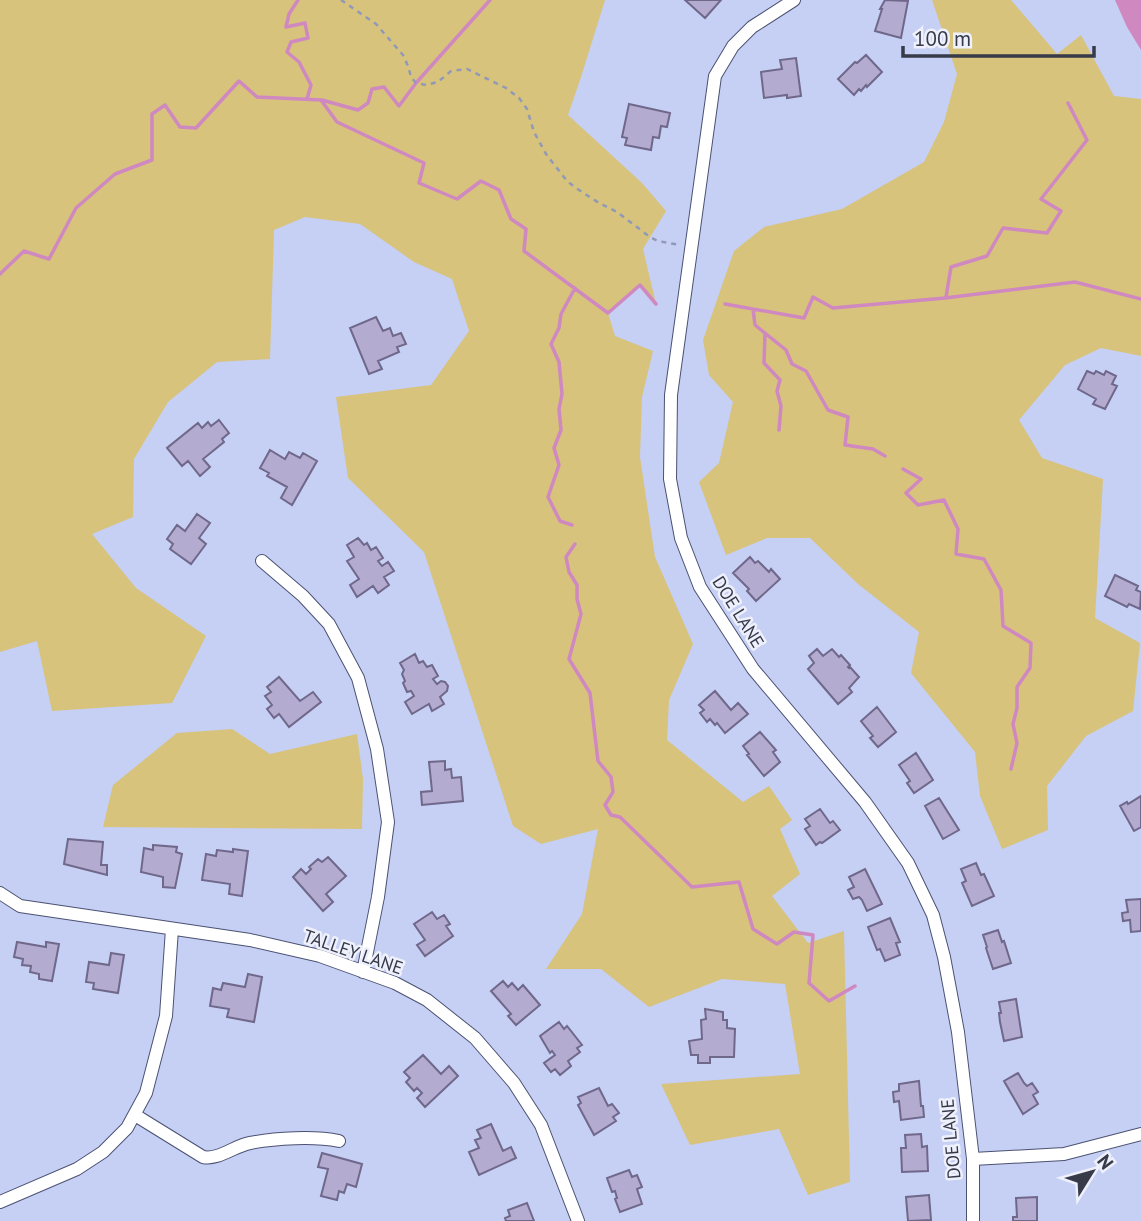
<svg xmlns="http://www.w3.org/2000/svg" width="1141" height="1221" viewBox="0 0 1141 1221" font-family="'PT Sans',sans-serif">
	<rect width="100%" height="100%" fill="#c6cff4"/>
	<path fill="#d7c37c" d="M0 0H605L581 77 568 115 642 183 666 211 643 249 656 304 640 285 608 313 615 336 653 351 642 397 640 457 655 557 693 644 669 700 667 740 743 802 769 786 792 820 780 829 800 874 772 896 808 943 844 931 850 1182 808 1195 779 1129 690 1145 661 1084 800 1074 785 984 722 979 649 1007 601 969H546L582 914 598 829 541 844 513 826 424 552 348 478 336 397 431 385 469 331 452 279 414 262 360 224 305 217 274 230 270 359 217 362 168 402 134 459 133 517 92 534 136 588 206 636 172 703 52 711 37 641 0 652Z
		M932 0H1011L1057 54 1081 35 1114 96 1141 99V356L1101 348 1065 365 1019 420 1042 458 1103 479 1095 618 1140 643 1133 711 1086 736 1047 786 1048 830 1002 849 980 796 975 752 911 673 919 632 858 584 810 538H767L726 555 699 482 719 463 733 402 709 375 703 340 734 251 764 227 842 209 924 162 944 122 957 74Z
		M232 729 270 754 357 734 363 779 362 829 103 827 113 785 177 733Z"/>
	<path fill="#d088c1" d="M1141 0V50L1127 27 1115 0Z"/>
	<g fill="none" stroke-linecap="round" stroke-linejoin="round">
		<path stroke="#d088c1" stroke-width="3.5" d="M298 0 289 14 286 27 305 23 308 38 291 42 287 52 299 62 311 85 307 99
			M322 100 358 110 368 103 372 89 384 87 399 106 416 83 490 0
			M0 274 24 251 49 259 76 208 115 174 152 160V114L165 105 180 127 196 128 239 81 257 97 321 100 337 122 424 163 419 183 457 199 481 181 499 190 511 219 526 229 524 251 608 313 640 285 656 304
			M946 297 951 267 987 256 1003 228 1047 233 1061 211 1041 199 1087 140 1068 103
			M725 304 804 318 813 297 833 308 945 298 1075 282 1141 299
			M753 309 755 325 786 350 792 364 806 371 828 410 848 417 845 445 873 449 885 456
			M765 334 764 363 780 380 777 391 781 406 779 430
			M903 469 921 479 906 493 918 505 944 500 958 529 956 554 984 559 1001 590 1003 626 1031 643 1030 668 1017 687V708L1013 724 1017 743 1011 769
			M572 525 560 521 548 497 559 465 554 448 561 430 559 409 562 394 559 362 551 344 559 328 561 314 575 288
			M575 544 566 557 569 572 577 585V599L581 614 569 659 590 693 598 761 611 777 613 792 605 805 611 815 620 817 692 887 739 882 753 929 777 944 794 932 813 935 809 983 829 1001 855 986"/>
	</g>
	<path fill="#b3abd0" stroke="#6f688a" stroke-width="2" d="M685 0H721L705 18Z
		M885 0 908 1 901 38 875 31 882 9H880Z
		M866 55 882 72 867 87 866 85 861 91 859 89 854 95 838 79 855 62 857 63Z
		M796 58 801 96 787 98V95L764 98 761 72 782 69 780 60Z
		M629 104 670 113 667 127 661 126 659 138 653 137 651 150 625 145 627 138 622 137Z
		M376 317 383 331 390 328 393 336 401 333 406 344 397 347 399 352 378 361 382 369 369 374 350 328Z
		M1087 371 1094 374 1096 371 1104 375 1106 371 1116 376 1112 384 1117 386 1105 409 1093 404 1096 399 1078 389Z
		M219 420 229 433 222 439 224 442 203 459 210 467 200 476 188 461 182 466 167 448 198 423 202 428 208 422 211 426Z
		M270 450 285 459 289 452 300 458 303 453 317 461 292 505 281 498 287 487 267 476 269 473 260 468Z
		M197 514 210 523 199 538 206 544 191 564 170 549 173 544 167 539 177 525 185 531Z
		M358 538 364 545 367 543 371 550 376 547 383 558 378 561 382 566 388 562 394 571 384 577 389 585 378 593 373 586 357 597 350 585 359 579 347 561 354 557 347 545Z
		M750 557 755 563 758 561 769 572 771 569 780 579 756 601 747 591 749 589 733 573Z
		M1115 575 1138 586 1136 590 1141 592 1140 609 1129 604 1127 607 1105 596Z
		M817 649 823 656 832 649 839 657 841 655 850 665 848 667 849 668 850 667 859 677 849 688 852 692 838 704 808 669 814 663 809 656Z
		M415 654 419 663 423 661 427 667 432 665 438 676 433 679 437 684 441 681 445 682 448 686 447 691 440 697 444 704 432 711 429 704 412 714 405 702 414 696 411 691 407 692 403 683 405 681 402 674 404 670 400 663Z
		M279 677 300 701 313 692 321 702 289 727 279 714 274 718 267 709 272 705 265 696 271 692 267 687Z
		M715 691 731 710 738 703 748 714 725 733 717 723 715 725 710 719 707 722 700 713 704 710 699 705Z
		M877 707 896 732 878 747 870 738 873 736 861 721Z
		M760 732 776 750 773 752 780 762 764 776 747 755 749 754 743 746Z
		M916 753 933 780 914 793 907 783 910 781 899 765Z
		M445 761V770L451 769 452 778 461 777 463 801 422 805 421 792 432 791 429 762Z
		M1141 796V827L1134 831 1120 806 1127 802 1128 804Z
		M939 798 959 830 943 839 925 806Z
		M820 809 830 823 833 821 840 830 822 843 820 842 816 845 805 829 810 826 805 819Z
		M68 839 103 842 101 865H107V875L64 864Z
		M153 845 177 847 176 852 182 854 175 888 163 887V877L141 872 144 848 153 850Z
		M233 849 248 851 242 896 229 894 230 884 202 880 206 854 216 856 217 850 233 852Z
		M328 857 346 876 326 894 333 902 323 911 293 877 301 869 306 874 311 869 309 867 318 859 322 862Z
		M976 863 981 875 984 874 994 896 972 906 962 883 966 881 961 869Z
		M865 869 882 904 867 911 862 900 859 897 853 899 848 890 854 887 849 877Z
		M1141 899V931L1131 932 1130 920 1123 921 1122 913 1128 912 1126 900Z
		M432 912 437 919 444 915 450 924 446 926 453 936 425 956 417 945 425 940 414 924Z
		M890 918 900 942 896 943 900 955 885 961 880 949 877 950 868 927Z
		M998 930 1002 942 1004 941 1011 963 993 969 986 948 987 947 983 935Z
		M17 942 46 947V942L59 944 52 981 39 979V974L30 972 31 966 22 965 23 959 14 957Z
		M111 953 124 955 118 993 93 989 94 983 86 982 89 962 109 965Z
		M248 974 262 977 254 1022 227 1017 229 1009 210 1006 213 988 221 990 223 983 245 987Z
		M503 981 508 987 512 983 518 990 523 985 540 1005 516 1025 508 1016 511 1014 491 991Z
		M1016 999 1022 1037 1004 1041 1000 1022 999 1013H1001L999 1002Z
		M705 1009 723 1012V1020H727V1028L735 1029 734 1057H710V1063H698V1055H691L689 1041 702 1039 701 1020 706 1019Z
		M559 1022 564 1029 567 1026 582 1045 577 1048 580 1052 568 1061 571 1066 560 1075 555 1069 551 1072 544 1063 555 1055 552 1051 550 1053 540 1036Z
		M423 1055 441 1074 449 1066 458 1076 425 1107 417 1098 422 1093 417 1088 414 1091 406 1082 410 1078 404 1072Z
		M1018 1073 1024 1083 1027 1086 1032 1083 1038 1092 1033 1095 1038 1104 1023 1114 1004 1081Z
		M919 1081 921 1106H923L924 1117 901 1120 899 1101 894 1102 893 1092 899 1091V1084Z
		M599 1088 608 1106 612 1104 619 1113 613 1117 616 1121 594 1135 578 1105 581 1103 578 1097Z
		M491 1124 503 1151 511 1147 516 1158 479 1175 469 1152 479 1148 475 1140 481 1138 477 1130Z
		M921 1134 922 1147 927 1146 928 1171 902 1172 901 1148H906L905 1135Z
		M322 1153 362 1164 356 1187 347 1184 344 1193 339 1191 337 1200 321 1196 328 1169 318 1167Z
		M629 1170 632 1177 637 1175 642 1187 637 1189 642 1204 620 1212 615 1199 617 1198 615 1191 612 1192 607 1178Z
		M929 1195 931 1220 908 1221 906 1197Z
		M1037 1197V1221H1013V1217H1017L1016 1198Z
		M527 1203 534 1221H506L505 1218 510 1216 508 1210Z"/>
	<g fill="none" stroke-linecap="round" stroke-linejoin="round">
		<g stroke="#4b5272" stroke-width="14">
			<path id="minor" d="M794 0 752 27 733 46 715 76 671 395 670 479 681 538 700 587 753 669 865 802 908 863 933 915 944 957 958 1032 973 1159V1221
				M262 561 303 596 329 624 358 678 377 749 388 822 378 897 363 972
				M0 893 20 906 250 940 320 956 395 983 427 1000 475 1038 514 1083 541 1125 578 1221
				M135 1115 203 1157C219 1160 234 1146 250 1143 275 1138 315 1136 339 1141
				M973 1159 1064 1154 1141 1134
				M0 1202 77 1169 103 1152 127 1128 146 1093 166 1016 172 929"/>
		</g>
		<path stroke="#9199b6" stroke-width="2.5" stroke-dasharray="5 5" stroke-linecap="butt" d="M341 0 376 24 403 55 408 66 411 77 416 83 426 85 438 82 451 71 467 69 506 88 519 98 527 109 534 132 546 154 567 181 576 188 599 203 617 212 650 237 658 241 680 245"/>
		<use href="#minor" stroke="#fff" stroke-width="12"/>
	</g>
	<g text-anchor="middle" stroke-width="5" stroke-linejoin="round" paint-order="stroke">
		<g font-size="18" fill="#363a49" stroke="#eef1fc">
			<text transform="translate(738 612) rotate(58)" y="6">DOE LANE</text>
			<text transform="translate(353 952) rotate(19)" y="6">TALLEY LANE</text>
			<text transform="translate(951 1139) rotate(-95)" y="6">DOE LANE</text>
		</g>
	</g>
	<g transform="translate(1092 1172) rotate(53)" stroke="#eef1fc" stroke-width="5" paint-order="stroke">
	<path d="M0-5L12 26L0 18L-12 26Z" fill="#363a49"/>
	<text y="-10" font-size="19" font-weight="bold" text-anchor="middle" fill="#363a49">N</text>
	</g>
	<path d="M903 46v10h191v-10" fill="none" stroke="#363a49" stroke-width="3.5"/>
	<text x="914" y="46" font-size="21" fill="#363a49" stroke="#eef1fc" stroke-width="5" paint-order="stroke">100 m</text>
</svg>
